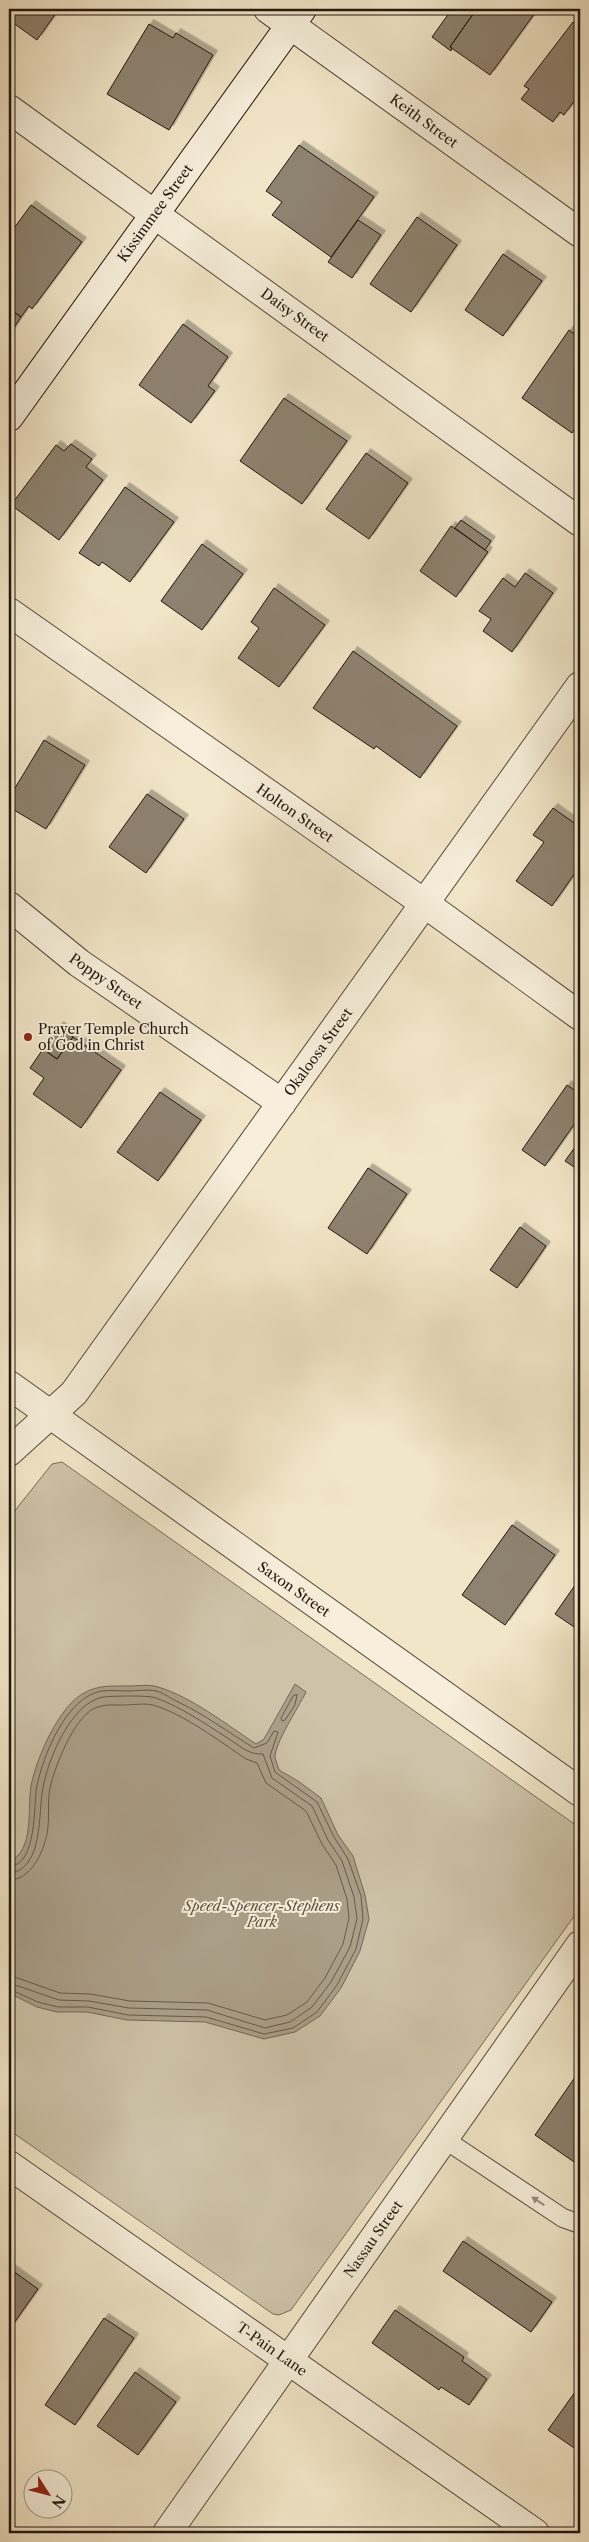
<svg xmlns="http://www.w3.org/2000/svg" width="589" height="2542" viewBox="0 0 589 2542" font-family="'Libre Caslon Text',serif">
	<defs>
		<filter id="shadow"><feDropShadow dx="4.5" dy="-4.5" stdDeviation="0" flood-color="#0004"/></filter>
	</defs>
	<rect width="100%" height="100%" fill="#f2e6c8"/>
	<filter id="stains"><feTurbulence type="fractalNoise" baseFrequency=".004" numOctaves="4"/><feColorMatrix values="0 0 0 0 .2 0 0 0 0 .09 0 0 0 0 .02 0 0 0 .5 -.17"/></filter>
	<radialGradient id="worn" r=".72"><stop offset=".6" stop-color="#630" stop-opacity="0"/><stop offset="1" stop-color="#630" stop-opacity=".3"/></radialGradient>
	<path fill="#cec3a9" stroke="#786c5c" d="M62 1462 580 1828V1908L291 2310 279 2315 273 2314 9 2130V1518L52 1464Z"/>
	<path fill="#ab9f89" stroke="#746858" d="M295 1684 306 1692C299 1707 274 1744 275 1758 276 1762 278 1766 279 1770L298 1781 321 1798 338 1835 353 1856 365 1895 369 1919 360 1951 341 1988 320 2016 295 2032 264 2039 205 2022 127 2020 87 2012H57L37 2007 9 1993V1862C35 1850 27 1809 31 1786 36 1759 59 1706 84 1693 98 1685 112 1686 128 1686 137 1686 149 1684 158 1687 192 1697 227 1725 256 1744L264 1739Z"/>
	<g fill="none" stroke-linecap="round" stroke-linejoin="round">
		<path stroke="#665a4c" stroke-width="1" d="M297 1695 295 1705 285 1720 282 1721 281 1718 293 1696Z
			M9 1867C38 1864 33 1806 37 1786 43 1755 67 1696 102 1691 111 1690 120 1691 129 1691 137 1691 147 1689 156 1691 162 1692 170 1698 176 1701 204 1714 228 1732 254 1748L267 1743 274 1731 278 1732 270 1756 275 1772 317 1802 334 1837 348 1859 361 1896 363 1919 356 1949 337 1985 317 2012 293 2028 264 2034 206 2017 128 2015 88 2007H58L38 2002 9 1989
			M9 1873C44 1871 38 1811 43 1788 48 1759 71 1703 103 1697 113 1696 148 1695 156 1698 181 1707 204 1723 226 1737 239 1745 248 1755 263 1754L272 1778 312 1806 328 1840 342 1861 354 1897 357 1919 350 1947 331 1982 312 2007 290 2022 265 2028 207 2010 129 2008 89 2001 59 2000 9 1983
			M9 1880C31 1880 43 1853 47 1834 50 1819 47 1803 50 1788 55 1766 73 1720 93 1709 103 1704 112 1705 123 1705 132 1705 145 1703 153 1705 182 1713 221 1742 246 1759L257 1763 266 1783 306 1811 322 1844 336 1865 347 1899 349 1918 343 1944 325 1978 307 2002 287 2015 265 2020 208 2003 130 2001 90 1994 60 1993 9 1975"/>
	</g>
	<path fill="#8e826f" stroke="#21160f" filter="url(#shadow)" d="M9 9H59L37 40 9 20Z
		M452 9H466L473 14 450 47 452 48 451 51 432 37Z
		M466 9H529L535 13 490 75 450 47 473 14Z
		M573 22 580 28V93L564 115 560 112 553 122 521 99 529 89 524 86Z
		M149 24 173 38 176 33 213 55 169 130 107 94Z
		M299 145 374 197 331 257 272 215 282 202 266 191Z
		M31 205 82 242 32 309 29 306 21 317 9 308V235Z
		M417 217 457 245 411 312 370 284Z
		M358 220 381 235 352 278 328 262Z
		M503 254 542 281 503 336 465 310Z
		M9 308 21 317 9 335Z
		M183 324 228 357 208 386 215 391 191 423 139 385Z
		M569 330 580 338V421L572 433 522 398Z
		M284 398 347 441 302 504 240 461Z
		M71 444 92 459 86 467 103 480 59 540 11 505 56 445 64 451Z
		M366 453 408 483 369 539 326 509Z
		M125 487 174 522 130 582 102 562 99 566 79 553Z
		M461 520 491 541 485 550 455 528Z
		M451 526 488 552 456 597 420 571Z
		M202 544 243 574 202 630 161 601Z
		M525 573 553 593 512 652 483 631 491 619 479 611 503 578 515 587Z
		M274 588 325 625 279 687 238 658 259 628 251 622Z
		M353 651 457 726 420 778 376 746 374 749 313 708Z
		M44 740 85 765 46 829 9 807V798Z
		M147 794 184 819 146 873 109 847Z
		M553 808 580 827V866L552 906 516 881 544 842 533 835Z
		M59 1026 73 1037 57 1059 43 1049Z
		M73 1037 121 1070 81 1128 33 1094 44 1078 30 1068 43 1049 57 1059Z
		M567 1085 580 1094V1116L545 1166 522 1150Z
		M160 1092 201 1120 158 1181 117 1152Z
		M580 1140V1171L565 1161Z
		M368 1168 407 1194 367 1254 328 1228Z
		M520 1227 546 1246 517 1288 490 1270Z
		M512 1525 555 1555 505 1625 462 1595Z
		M580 1578V1631L555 1614Z
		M580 2070V2166L535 2135Z
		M463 2241 552 2302 531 2332 443 2271Z
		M9 2268 38 2289 9 2330Z
		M395 2310 464 2357 462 2361 487 2379 469 2405 441 2387 439 2390 372 2343Z
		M104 2318 134 2338 75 2425 45 2405Z
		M135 2372 176 2402 138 2455 97 2426Z
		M580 2385V2452L548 2430Z"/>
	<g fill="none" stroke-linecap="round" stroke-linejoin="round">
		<g stroke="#554a3d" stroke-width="20">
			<path id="lane" d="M444 2139 563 2218 580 2224"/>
		</g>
		<g stroke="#554a3d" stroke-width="30">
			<path id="street" d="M268 9 580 233
				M9 109 580 522
				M9 612 424 903 580 1016
				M9 906 79 963 282 1103
				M9 1385 580 1792
				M9 1452 74 1393 580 686
				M9 2165 535 2533
				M167 2533 580 1945"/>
		</g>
		<g stroke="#21160f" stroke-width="30">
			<path id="secondary" d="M9 417 302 9"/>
		</g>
		<use href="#lane" stroke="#f7efdb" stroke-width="18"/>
		<use href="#street" stroke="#f7efdb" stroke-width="28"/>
		<use href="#secondary" stroke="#f7efdb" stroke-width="28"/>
	</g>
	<defs><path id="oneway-solid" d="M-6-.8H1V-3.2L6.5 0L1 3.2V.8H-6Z" transform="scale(1.25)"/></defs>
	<use fill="#978d7f" href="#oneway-solid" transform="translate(538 2201) rotate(-147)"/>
	<circle fill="#8f2418" stroke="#f7efdb" stroke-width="2" cx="28" cy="1037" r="5"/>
	<g text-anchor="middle" stroke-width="4" stroke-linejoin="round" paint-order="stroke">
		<g font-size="14" fill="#21160f" stroke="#f7efdb">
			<text transform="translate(424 121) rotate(36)" y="5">Keith Street</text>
			<text transform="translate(155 213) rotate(-54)" y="5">Kissimmee Street</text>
			<text transform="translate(295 315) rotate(36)" y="5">Daisy Street</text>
			<text transform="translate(295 813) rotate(35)" y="5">Holton Street</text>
			<text transform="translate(106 981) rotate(35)" y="5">Poppy Street</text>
			<text transform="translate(318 1052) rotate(-54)" y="5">Okaloosa Street</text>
			<text transform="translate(294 1589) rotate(35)" y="5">Saxon Street</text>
			<text transform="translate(373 2239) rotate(-55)" y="5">Nassau Street</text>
			<text transform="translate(272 2349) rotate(35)" y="5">T-Pain Lane</text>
		</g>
		<g font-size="14" fill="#21160f" stroke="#f7efdb" text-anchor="start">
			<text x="38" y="1034">Prayer Temple Church<tspan x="38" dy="16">of God in Christ</tspan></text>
		</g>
		<g font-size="14" font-style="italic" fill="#5e5345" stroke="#f7efdb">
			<text x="262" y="1911">Speed-Spencer-Stephens<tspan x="262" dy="16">Park</tspan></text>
		</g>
	</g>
	<rect width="589" height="2542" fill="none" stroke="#f2e6c8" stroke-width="30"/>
	<rect x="10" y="10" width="569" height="2522" fill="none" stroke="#21160f" stroke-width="2.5"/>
	<rect x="15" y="15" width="559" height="2512" fill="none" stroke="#21160f"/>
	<g transform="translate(48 2494) rotate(126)"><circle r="24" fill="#f7efdb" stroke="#a19889"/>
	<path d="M0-4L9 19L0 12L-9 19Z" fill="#8f2418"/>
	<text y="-8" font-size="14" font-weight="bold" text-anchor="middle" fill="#21160f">N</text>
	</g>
	<rect width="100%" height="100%" filter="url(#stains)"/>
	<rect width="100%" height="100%" fill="url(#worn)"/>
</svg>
